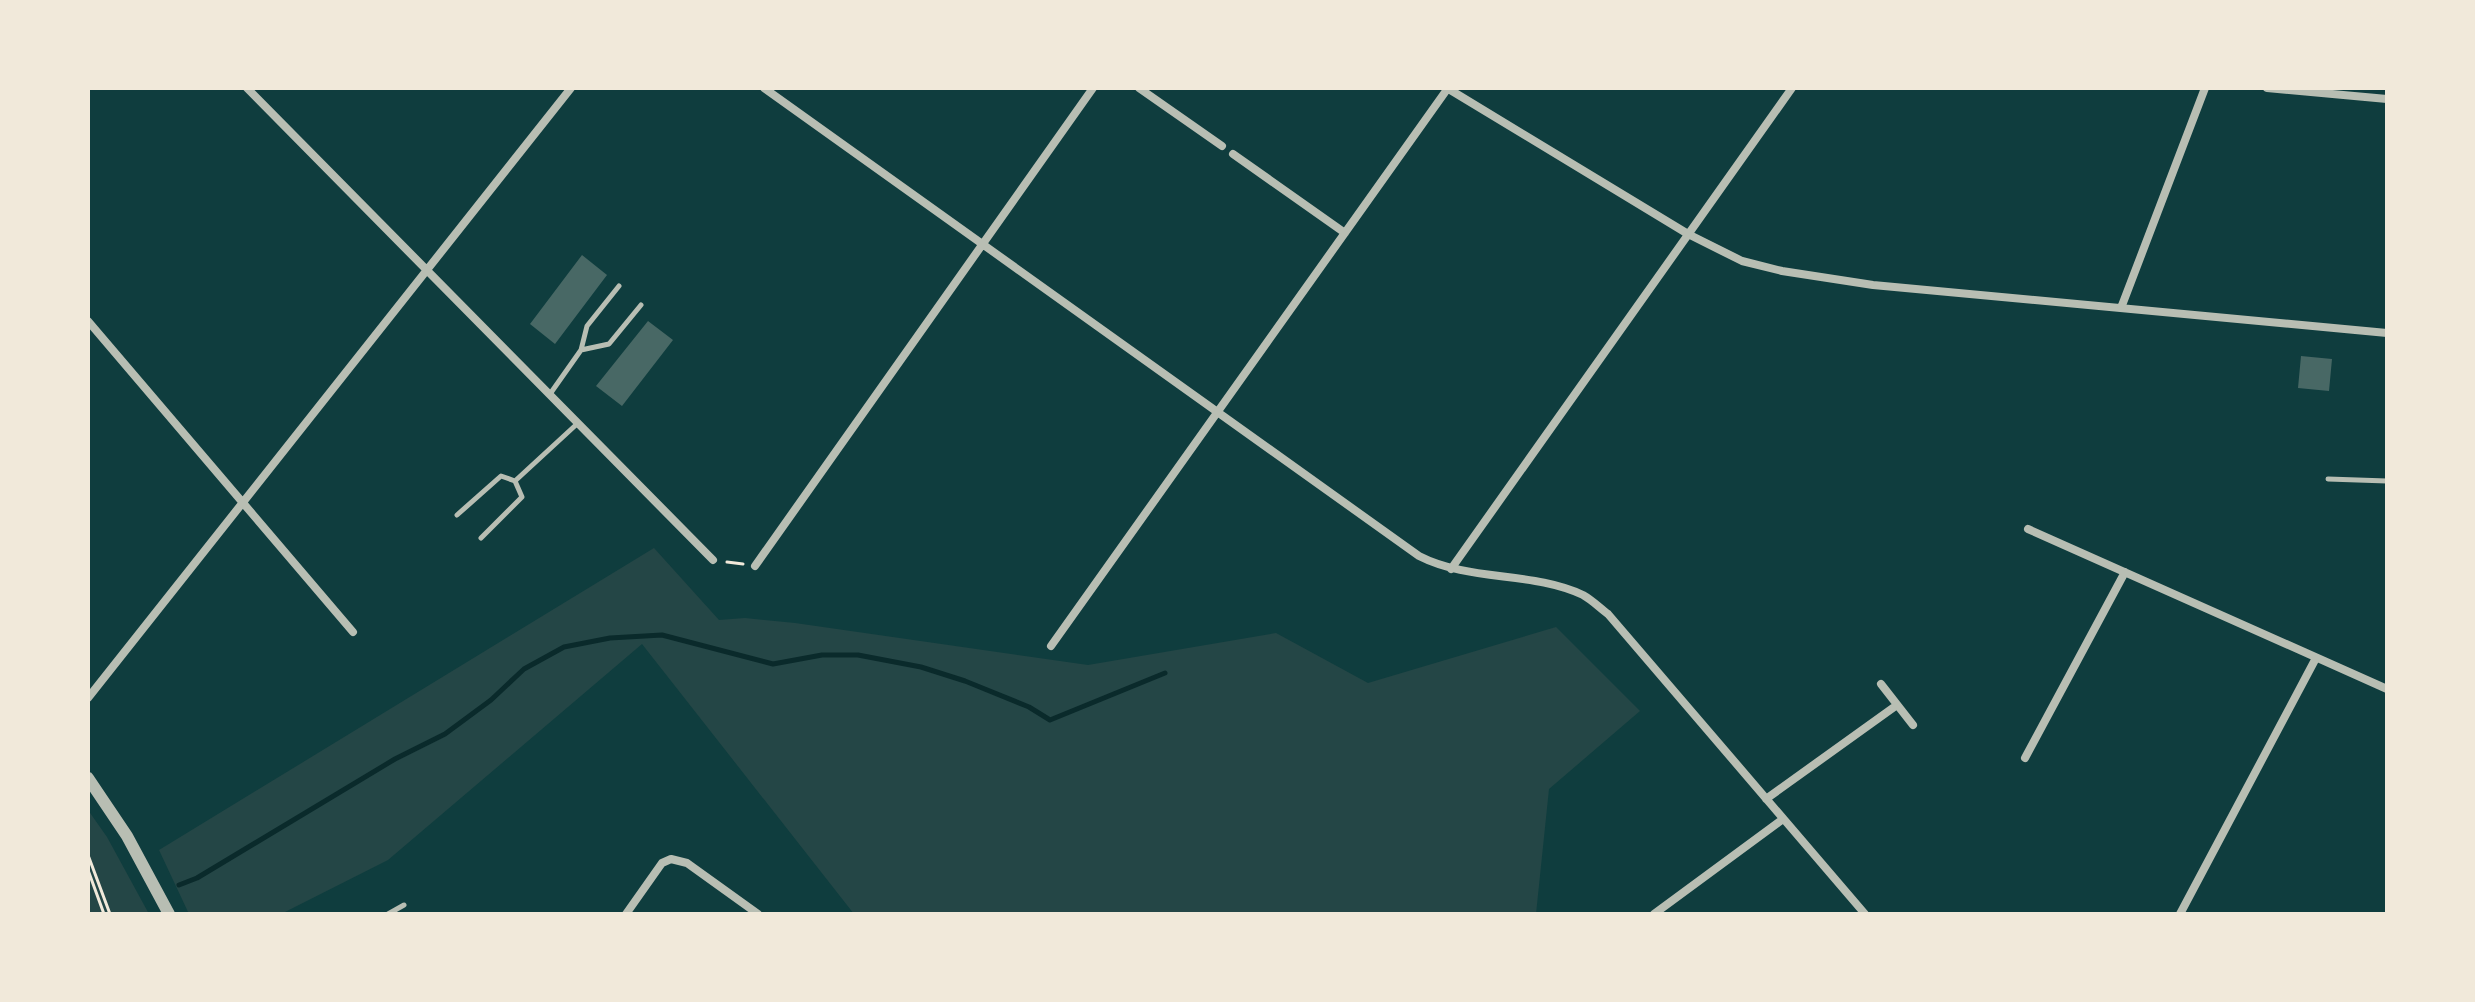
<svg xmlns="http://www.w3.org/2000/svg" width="2475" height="1002" viewBox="0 0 2475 1002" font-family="'Space Grotesk',sans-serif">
	<rect width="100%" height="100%" fill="#0f3d3e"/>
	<path fill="#244646" d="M654 548 719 620 745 618 795 623 1088 665 1276 633 1368 683 1556 627 1640 711 1549 789 1536 914H854L642 644 388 860 281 914H189L159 850Z
		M88 810 107 837 149 914H88Z"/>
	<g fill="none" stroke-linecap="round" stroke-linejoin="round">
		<path stroke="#0a2a2b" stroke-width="5" d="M179 885 197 878 395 759 445 734 491 700 524 669 564 647 610 638 662 635 773 664 822 655H858L921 667 965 681 1029 707 1050 720 1165 673"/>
	</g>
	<path fill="#486865" d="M582 255 607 275 555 344 530 324Z
		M648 321 673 340 622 406 596 386Z
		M2301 356 2332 359 2329 391 2298 388Z"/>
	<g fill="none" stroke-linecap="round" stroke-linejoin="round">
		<path stroke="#f1e9da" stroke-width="3" d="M727 562 743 564
			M88 855 110 914
			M88 870 104 914"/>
		<path stroke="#b8beb3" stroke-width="5" d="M619 286 587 326 581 350 609 344 641 305
			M550 394 581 350
			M2328 479 2387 481
			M515 481 578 423
			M457 515 501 476 515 481 522 497 481 538
			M388 914 404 905"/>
		<path stroke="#b8beb3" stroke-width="8" d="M247 88 713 560
			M764 88 1419 556C1470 582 1532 571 1583 595 1592 600 1600 608 1608 614L1865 914
			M1139 88 1222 146
			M1447 88 1688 234 1742 261 1782 271 1873 285 2387 333
			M2267 88 2387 99
			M1233 154 1345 233
			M2121 308 2205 88
			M88 321 353 632
			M2028 529 2387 689
			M755 566 1093 88
			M1451 569 1792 88
			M1051 646 1448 88
			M1881 684 1913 725
			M88 698 571 88
			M2025 758 2125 572
			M1766 799 1897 705
			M626 914 662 863 671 859 687 863 758 914
			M1654 914 1783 819
			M2180 914 2316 658"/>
		<path stroke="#b8beb3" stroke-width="12" d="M88 778 127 836 169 914"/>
	</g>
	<rect width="2475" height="1002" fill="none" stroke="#f1e9da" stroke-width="180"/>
</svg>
